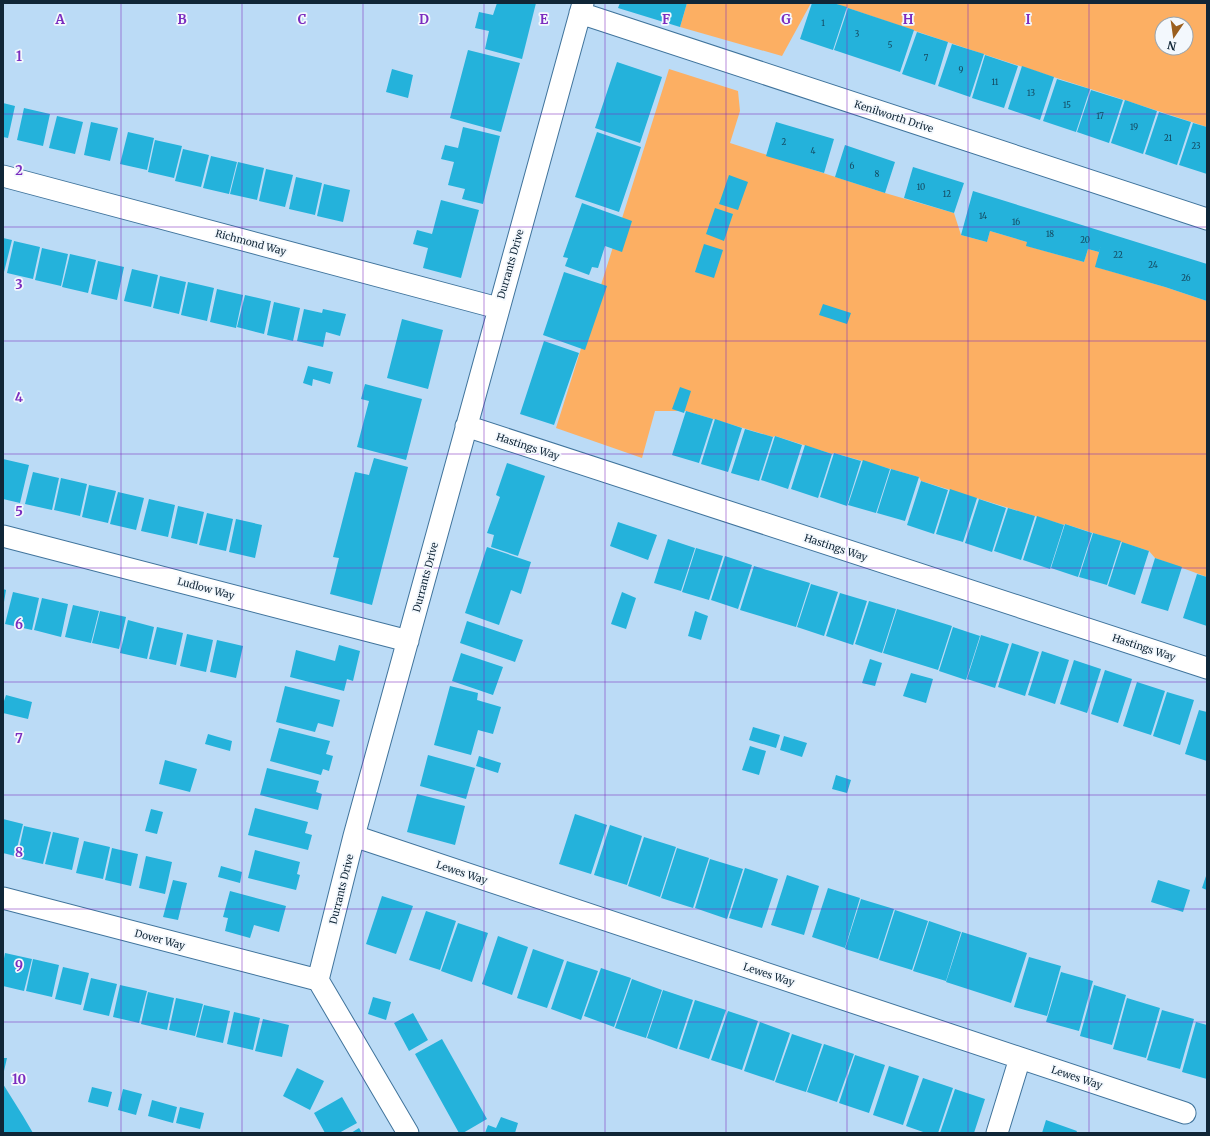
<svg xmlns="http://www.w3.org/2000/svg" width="1210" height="1136" viewBox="0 0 1210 1136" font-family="Merriweather,serif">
	<rect width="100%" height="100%" fill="#bbdbf6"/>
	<path fill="#fcaf63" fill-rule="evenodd" d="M687 3H811L782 56 680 27Z
		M833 3H1207V127L986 55ZM1162 24H1186V48H1162Z
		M669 69 738 91 740 111 730 143 885 193 954 213 961 235 987 242 990 231 1027 242V246L1084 262 1088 249 1099 252 1096 267 1165 287 1207 301V577L1155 558 1149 551 1065 524 1064 525 921 481 919 477 834 453 832 454 775 436 773 437 686 411H655L642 458 556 428Z"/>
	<path fill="#24b2db" d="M497 3H536L522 59 485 49 489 31 475 28 479 12 493 15Z
		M620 3H687L680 27 618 8Z
		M812 3H833L847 7 833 50 800 39Z
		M848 8 914 30 900 72 834 50Z
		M917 32 948 42 935 85 902 74Z
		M952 44 984 54 970 97 938 86Z
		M468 50 520 63 501 132 450 118Z
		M985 55 1018 66 1004 108 972 98Z
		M617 62 662 77 640 143 595 128Z
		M1022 66 1054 77 1040 120 1008 109Z
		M392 69 413 75 408 98 386 92Z
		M1057 79 1090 89 1076 132 1043 121Z
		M1091 90 1123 100 1109 143 1077 132Z
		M1125 100 1157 111 1143 154 1111 143Z
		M3 103 15 106 8 138 3 137Z
		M24 108 50 114 43 146 17 140Z
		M1159 112 1191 122 1177 165 1145 154Z
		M57 116 83 122 75 154 49 148Z
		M91 122 118 128 110 161 84 155Z
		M776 122 834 139 824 173 766 156Z
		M1193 123 1207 127V174L1179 165Z
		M463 127 500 136 483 204 462 199 465 189 448 185 454 162 441 159 445 145 458 148Z
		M128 132 154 138 147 170 120 164Z
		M597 132 641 147 619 212 575 197Z
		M155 140 182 146 174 178 148 172Z
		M845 145 895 162 885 193 835 177Z
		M183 149 209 155 201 187 175 181Z
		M211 156 237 162 229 194 203 188Z
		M238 162 264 168 257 200 230 194Z
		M913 167 964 183 954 213 904 198Z
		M266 169 293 175 285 207 259 201Z
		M729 175 748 182 738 210 719 204Z
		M296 177 322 183 315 215 289 209Z
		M324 184 350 190 343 222 317 216Z
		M973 191 1207 264V301L1165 287 1095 267 1101 245 1099 252 1088 249 1084 262 1026 246 1027 242 990 231 987 242 961 235Z
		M441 200 479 210 461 278 423 268 428 248 413 244 417 230 432 234Z
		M582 203 632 221 622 252 605 246 598 268 592 267 589 275 565 266 568 258 563 257Z
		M715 208 733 214 724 241 706 234Z
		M3 238 12 240 4 272H3Z
		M14 241 40 247 33 279 7 273Z
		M704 244 723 250 714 278 695 272Z
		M42 248 68 254 61 286 35 280Z
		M70 254 96 260 88 293 62 287Z
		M98 261 124 267 117 300 91 294Z
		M132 269 158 275 151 307 124 301Z
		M564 272 607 286 585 350 543 335Z
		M160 276 186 282 179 314 153 308Z
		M188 282 214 288 207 321 181 315Z
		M217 289 243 295 236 328 210 322Z
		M245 295 271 301 264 334 237 327Z
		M274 302 300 308 293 341 267 335Z
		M823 304 851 313 847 324 819 315Z
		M304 309 322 313 323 309 346 314 340 336 326 332 323 347 297 341Z
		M402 319 443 330 428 389 387 378Z
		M544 341 579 353 554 425 520 414Z
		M308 366 333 372 330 384 313 379 312 386 303 383Z
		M365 384 422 399 406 460 357 447 369 401 361 399Z
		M680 387 691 391 684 413 672 409Z
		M686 411 713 419 699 463 672 455Z
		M715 419 742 428 728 472 701 464Z
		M745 429 773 437 759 481 731 473Z
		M775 436 802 445 788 489 761 480Z
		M805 445 832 454 818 498 791 489Z
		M834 453 861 461 847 506 820 497Z
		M374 458 408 467 372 605 330 594 339 558 333 557 355 472 369 475Z
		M3 459 29 465 20 503 3 499Z
		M863 460 890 469 876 513 848 505Z
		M507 463 545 476 518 556 491 547 494 535 487 533 500 497 496 495Z
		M891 469 919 477 905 521 877 513Z
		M33 472 59 478 52 510 25 504Z
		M61 478 87 484 80 516 54 510Z
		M921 481 948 490 934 534 907 525Z
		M89 485 116 491 108 523 82 517Z
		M950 489 977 498 963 542 936 534Z
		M118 492 144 498 136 530 110 524Z
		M149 499 175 505 168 537 141 531Z
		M979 499 1006 508 992 552 965 543Z
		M178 506 204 512 197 544 171 538Z
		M1008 508 1035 516 1021 560 994 551Z
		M207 513 233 519 226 551 199 545Z
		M1037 516 1064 525 1050 569 1023 560Z
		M236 519 262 525 255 558 229 552Z
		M618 522 657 535 648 560 610 546Z
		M1065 524 1092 533 1078 577 1051 568Z
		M1093 533 1121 541 1107 585 1079 577Z
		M668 539 695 548 681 591 654 583Z
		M1122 542 1149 551 1135 595 1108 586Z
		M487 547 531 562 521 594 511 590 499 625 465 613Z
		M696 548 723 556 709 600 682 592Z
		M725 556 752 565 738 609 711 600Z
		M1155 558 1182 567 1168 611 1141 603Z
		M754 566 810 583 796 627 740 610Z
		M1197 574 1207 577V626L1183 618Z
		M811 584 838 592 824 636 797 627Z
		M3 589 6 590 4 602H3Z
		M13 592 39 598 32 630 5 624Z
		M622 592 636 598 626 629 611 624Z
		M840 593 867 601 853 645 826 636Z
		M42 598 68 604 61 637 34 630Z
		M869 601 896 609 882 653 855 644Z
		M73 605 99 611 91 643 65 637Z
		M897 609 952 626 938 670 883 653Z
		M100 611 126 617 119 649 92 643Z
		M695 611 708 616 701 640 688 636Z
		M128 620 154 627 147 659 120 653Z
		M467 621 523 640 515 662 460 643Z
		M157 627 183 633 176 665 149 659Z
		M953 627 980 636 966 680 939 671Z
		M187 634 213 640 206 672 180 666Z
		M981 635 1009 644 995 688 967 679Z
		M217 640 243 646 236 678 210 672Z
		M1012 643 1039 652 1025 696 998 687Z
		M339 645 360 651 353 681 347 679 344 691 290 677 296 650 335 661Z
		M1042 651 1069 660 1055 704 1028 695Z
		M461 653 503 667 493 695 452 681Z
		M870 659 882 663 875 686 862 683Z
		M1074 660 1101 669 1087 713 1060 704Z
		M1105 670 1132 679 1118 723 1091 714Z
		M911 673 933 679 926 703 903 696Z
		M1137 682 1165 691 1151 735 1123 726Z
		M285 686 340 700 333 727 318 723 315 732 276 722Z
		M450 686 478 693 477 700 501 707 493 734 478 730 471 755 434 745Z
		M1167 692 1194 700 1180 745 1153 736Z
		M6 695 32 702 28 719 3 713V704Z
		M1199 710 1207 712V761L1185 754Z
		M753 727 780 735 776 748 749 740Z
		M279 728 330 741 326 754 333 756 329 771 323 769 321 775 270 761Z
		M208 734 232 741 230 751 205 744Z
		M784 736 807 743 802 757 780 750Z
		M750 746 766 751 759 775 742 770Z
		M428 755 475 768 466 799 420 786Z
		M479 756 501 763 498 773 476 766Z
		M165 760 197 769 190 792 159 784Z
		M267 768 319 781 316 792 322 794 318 810 260 795Z
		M836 775 851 780 847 793 832 789Z
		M417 794 465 806 455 845 407 832Z
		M255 808 308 822 305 833 312 835 308 850 248 835Z
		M151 809 163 812 157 834 145 831Z
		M575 814 607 825 591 874 559 864Z
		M3 819 23 824 15 856 3 853Z
		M610 825 642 836 627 885 594 875Z
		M24 826 51 832 43 864 17 858Z
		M53 832 79 838 72 870 45 864Z
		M644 837 676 847 660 897 628 886Z
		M84 841 110 847 103 879 76 873Z
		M112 848 138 854 131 886 105 880Z
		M677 848 709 858 693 908 661 898Z
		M255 850 300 862 297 874 300 875 296 890 248 878Z
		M146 856 172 862 165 894 139 888Z
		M710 859 743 869 727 919 695 908Z
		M221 866 242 872 240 883 218 877Z
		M745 868 778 879 762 928 729 918Z
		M1207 873V890L1202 888Z
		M787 875 819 886 804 935 771 925Z
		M173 880 187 883 178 920 163 917Z
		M1158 880 1190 890 1183 912 1151 902Z
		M828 888 860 898 845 948 812 937Z
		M230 891 286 906 279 932 254 925 250 938 225 931 228 918 223 917Z
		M382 896 413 906 396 954 366 944Z
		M861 899 894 909 878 959 845 949Z
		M895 910 928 921 912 970 879 960Z
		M426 911 456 921 440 970 409 960Z
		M929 921 961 932 946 981 913 971Z
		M458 923 488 933 472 982 441 971Z
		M962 932 1027 953 1011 1003 946 982Z
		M498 936 528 947 512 995 482 984Z
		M533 949 564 960 547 1008 517 998Z
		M5 953 32 959 24 991 3 986V964Z
		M1029 957 1061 966 1047 1016 1014 1007Z
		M33 959 59 965 52 997 26 991Z
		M567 961 598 971 581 1020 551 1009Z
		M63 967 89 973 81 1005 55 999Z
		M601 968 631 978 614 1027 584 1016Z
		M1061 972 1093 981 1079 1031 1046 1022Z
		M91 978 117 984 109 1016 83 1010Z
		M632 979 662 990 646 1038 615 1028Z
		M120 985 147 991 139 1023 113 1017Z
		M1094 985 1126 995 1112 1045 1080 1036Z
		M663 990 693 1000 677 1049 647 1038Z
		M148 992 174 998 167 1030 141 1024Z
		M373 997 391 1002 386 1020 368 1014Z
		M176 998 203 1004 195 1036 169 1030Z
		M1127 998 1160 1008 1146 1058 1113 1049Z
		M695 1000 726 1010 709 1059 679 1049Z
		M204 1005 230 1011 223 1043 196 1037Z
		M1162 1010 1194 1019 1180 1069 1147 1060Z
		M728 1011 758 1021 742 1070 711 1060Z
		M234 1012 260 1018 253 1050 227 1044Z
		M413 1013 428 1040 409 1051 394 1023Z
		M263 1019 289 1025 282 1057 255 1051Z
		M760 1022 790 1033 774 1081 744 1071Z
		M1196 1022 1207 1025V1079L1182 1072Z
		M792 1034 822 1044 806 1092 775 1082Z
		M442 1039 487 1119 463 1133H459L415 1054Z
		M824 1044 854 1054 837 1102 807 1092Z
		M855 1055 885 1065 869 1113 839 1103Z
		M3 1058H7L4 1071H3Z
		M889 1066 919 1076 903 1125 873 1115Z
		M297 1068 324 1081 310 1110 283 1096Z
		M923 1078 953 1088 938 1133H926L906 1126Z
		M3 1084 23 1116 33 1133H3Z
		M92 1087 112 1092 108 1107 88 1102Z
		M123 1089 142 1094 136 1115 118 1110Z
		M955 1089 985 1099 974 1133H940Z
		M342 1097 357 1123 339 1133H325L314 1113Z
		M152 1100 177 1107 173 1123 148 1116Z
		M180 1107 204 1113 200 1129 176 1123Z
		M501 1117 518 1123 515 1133H485L488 1125 496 1128Z
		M1046 1120 1077 1131 1076 1133H1042Z
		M359 1128 362 1133H351Z"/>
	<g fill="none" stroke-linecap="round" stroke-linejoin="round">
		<g stroke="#40749c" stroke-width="23">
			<path id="minor" d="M580 13 1207 219
				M3 176 498 308
				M466 426 1207 668
				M3 536 408 641
				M354 836 1185 1113
				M3 898 318 980
				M408 1133 318 980 354 836 583 3
				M997 1133 1020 1058"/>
		</g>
		<use href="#minor" stroke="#fff" stroke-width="21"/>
	</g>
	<path fill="none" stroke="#7b2cbf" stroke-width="1" stroke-opacity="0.55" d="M121 3V1133M242 3V1133M363 3V1133M484 3V1133M605 3V1133M726 3V1133M847 3V1133M968 3V1133M1089 3V1133M3 114H1207M3 227H1207M3 341H1207M3 454H1207M3 568H1207M3 682H1207M3 795H1207M3 909H1207M3 1022H1207"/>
	<g text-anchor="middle" stroke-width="3.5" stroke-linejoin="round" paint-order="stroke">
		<g font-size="8" fill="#154960">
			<text x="823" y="26">1</text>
			<text x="857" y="37">3</text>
			<text x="890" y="48">5</text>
			<text x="926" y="61">7</text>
			<text x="961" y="73">9</text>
			<text x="995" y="85">11</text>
			<text x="1031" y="96">13</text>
			<text x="1067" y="108">15</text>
			<text x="1100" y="119">17</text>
			<text x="1134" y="130">19</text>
			<text x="1168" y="141">21</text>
			<text x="784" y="145">2</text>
			<text x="1196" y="149">23</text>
			<text x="813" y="154">4</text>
			<text x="852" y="169">6</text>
			<text x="877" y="177">8</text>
			<text x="921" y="190">10</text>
			<text x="947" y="197">12</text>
			<text x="983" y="219">14</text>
			<text x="1016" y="225">16</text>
			<text x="1050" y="237">18</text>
			<text x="1085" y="243">20</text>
			<text x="1118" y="258">22</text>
			<text x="1153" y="268">24</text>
			<text x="1186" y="281">26</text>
		</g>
		<g font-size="10" fill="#102637" stroke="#f3f8fd">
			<text transform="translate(894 116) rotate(18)" y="4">Kenilworth Drive</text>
			<text transform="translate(251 242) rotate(15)" y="4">Richmond Way</text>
			<text transform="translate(510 264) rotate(-74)" y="4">Durrants Drive</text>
			<text transform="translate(528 446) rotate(18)" y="4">Hastings Way</text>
			<text transform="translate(836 547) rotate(18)" y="4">Hastings Way</text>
			<text transform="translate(425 577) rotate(-75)" y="4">Durrants Drive</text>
			<text transform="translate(206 588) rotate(15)" y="4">Ludlow Way</text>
			<text transform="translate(1144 647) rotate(18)" y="4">Hastings Way</text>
			<text transform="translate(462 872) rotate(18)" y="4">Lewes Way</text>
			<text transform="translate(341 889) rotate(-76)" y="4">Durrants Drive</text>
			<text transform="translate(160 939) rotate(15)" y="4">Dover Way</text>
			<text transform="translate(769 974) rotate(18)" y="4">Lewes Way</text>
			<text transform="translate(1077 1077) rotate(18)" y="4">Lewes Way</text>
		</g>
	</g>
	<g font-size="13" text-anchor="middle" font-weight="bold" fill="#7b2cbf" stroke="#f3f8fd" stroke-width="3.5" stroke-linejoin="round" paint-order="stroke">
		<text x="60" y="24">A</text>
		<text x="182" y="24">B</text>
		<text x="302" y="24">C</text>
		<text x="424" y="24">D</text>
		<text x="544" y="24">E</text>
		<text x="666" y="24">F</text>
		<text x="786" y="24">G</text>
		<text x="908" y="24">H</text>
		<text x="1028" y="24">I</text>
		<text x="19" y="61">1</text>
		<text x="19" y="175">2</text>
		<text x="19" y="289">3</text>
		<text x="19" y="402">4</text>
		<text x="19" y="516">5</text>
		<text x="19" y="629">6</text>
		<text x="19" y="743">7</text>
		<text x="19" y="857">8</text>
		<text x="19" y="970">9</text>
		<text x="19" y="1084">10</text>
	</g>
	<rect width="1210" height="1136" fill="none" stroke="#102637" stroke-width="8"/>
	<g transform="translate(1174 36) rotate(193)"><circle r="19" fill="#f3f8fd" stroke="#98a4ae"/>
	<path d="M0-3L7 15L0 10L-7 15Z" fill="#9a5f1f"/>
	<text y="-6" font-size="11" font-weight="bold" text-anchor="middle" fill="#102637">N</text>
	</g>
</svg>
